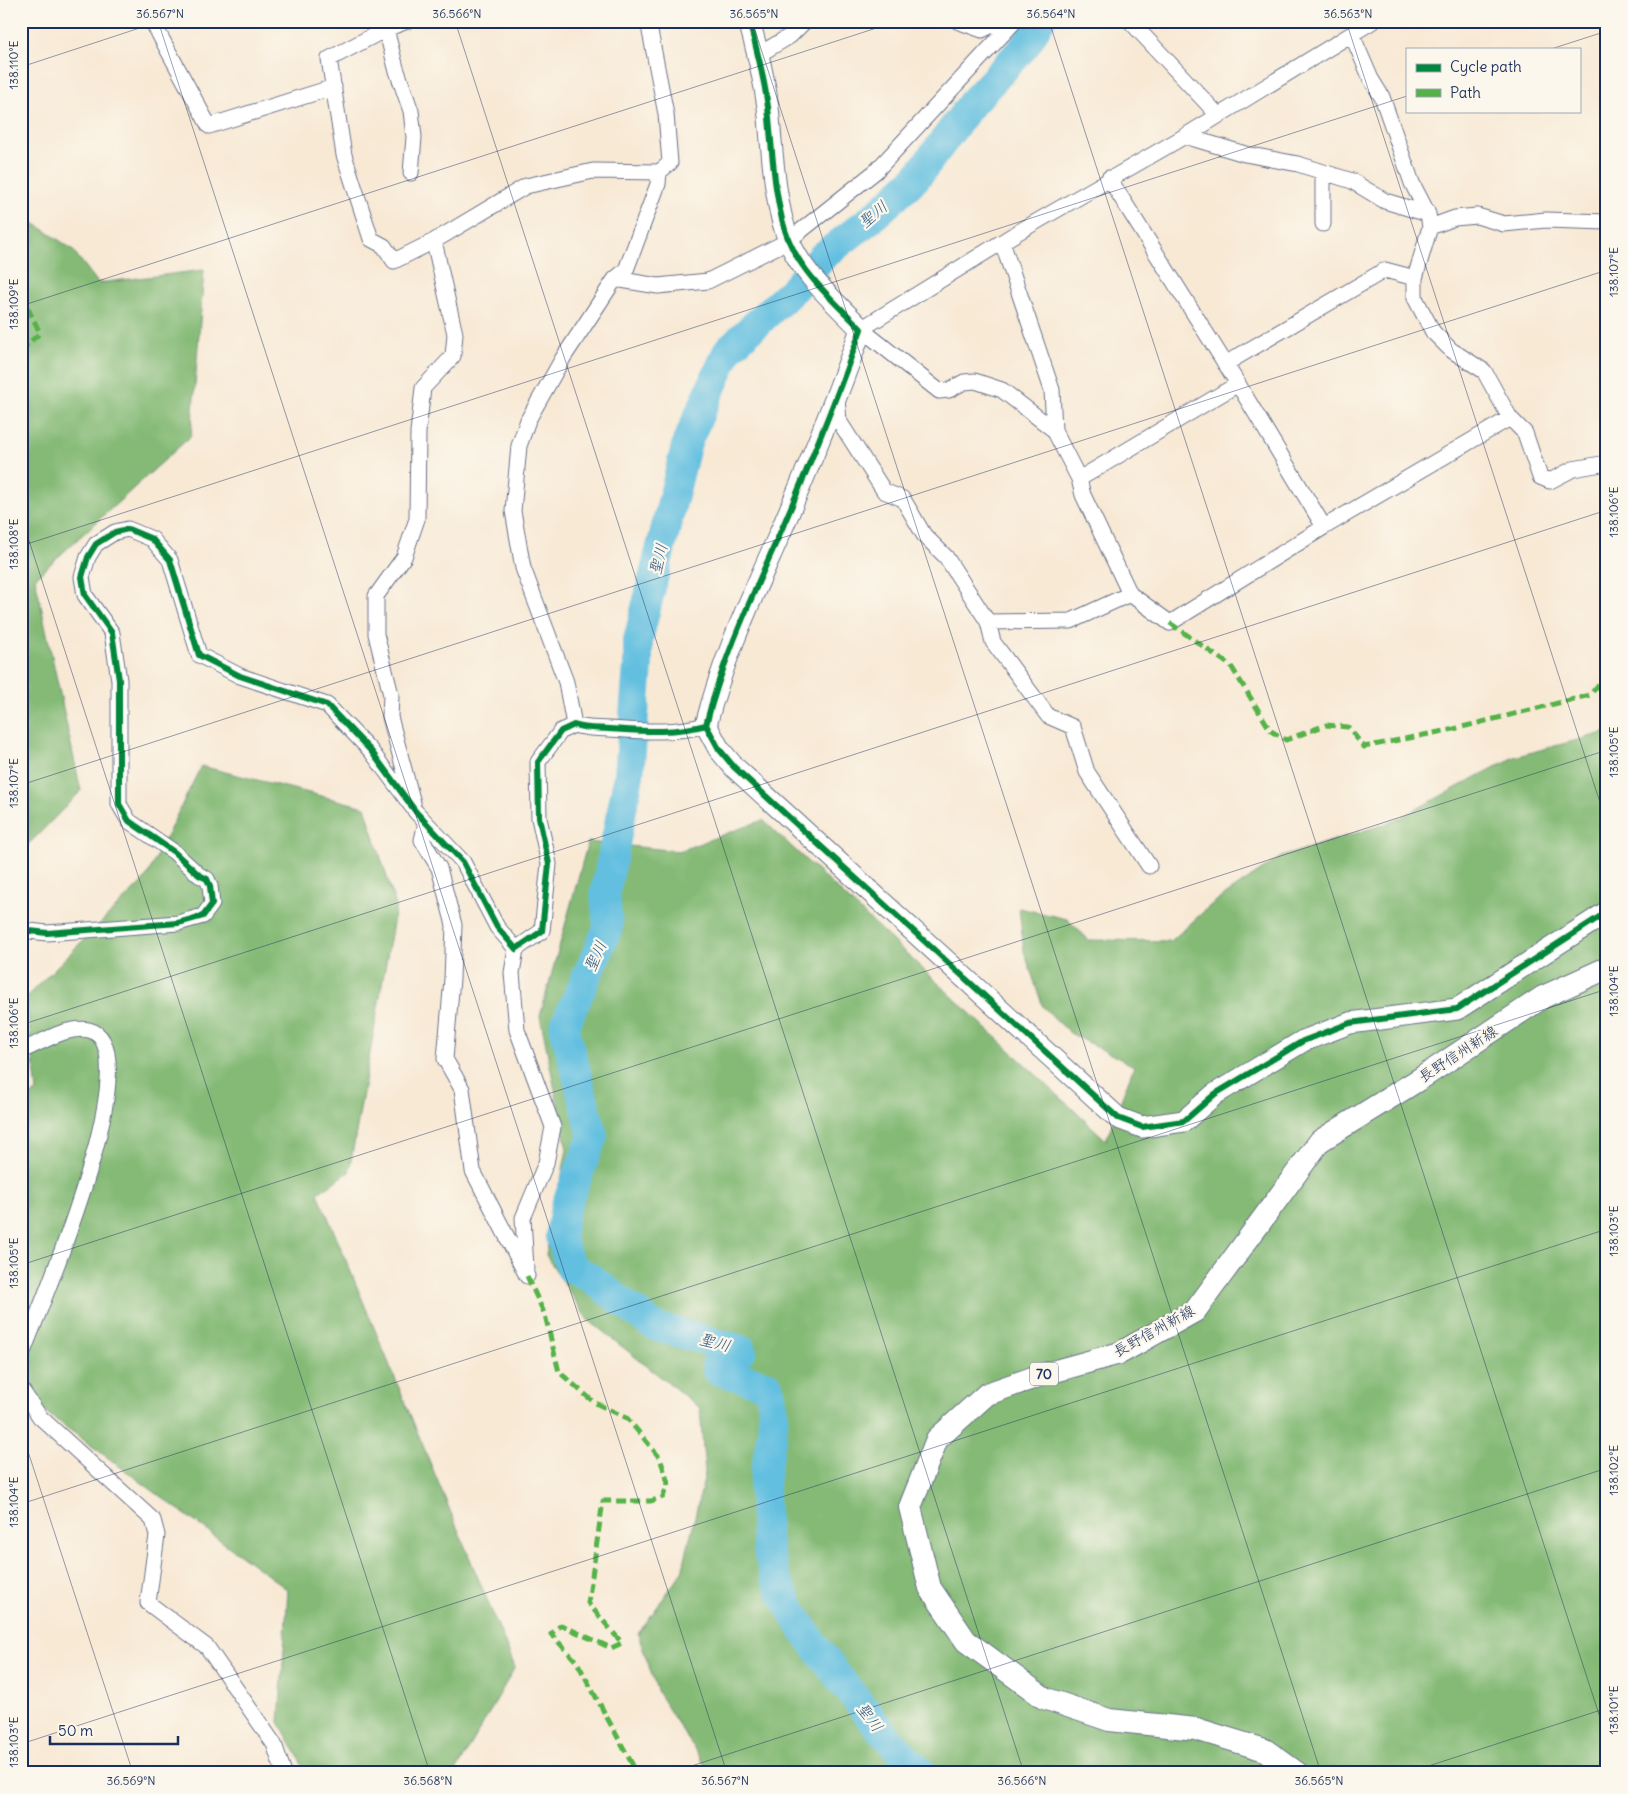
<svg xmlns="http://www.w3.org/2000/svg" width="1628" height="1794" viewBox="0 0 1628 1794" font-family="Delius,'Klee One',sans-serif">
	<rect width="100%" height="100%" fill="#fbf7ec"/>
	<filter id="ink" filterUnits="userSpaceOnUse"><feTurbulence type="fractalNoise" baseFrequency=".02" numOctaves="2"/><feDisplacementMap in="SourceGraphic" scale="10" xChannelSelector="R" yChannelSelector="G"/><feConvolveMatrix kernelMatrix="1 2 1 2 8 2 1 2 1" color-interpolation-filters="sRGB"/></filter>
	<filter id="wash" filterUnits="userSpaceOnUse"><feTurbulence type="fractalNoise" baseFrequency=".0096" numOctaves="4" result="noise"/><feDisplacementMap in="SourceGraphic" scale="20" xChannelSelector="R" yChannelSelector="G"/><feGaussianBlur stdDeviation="1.12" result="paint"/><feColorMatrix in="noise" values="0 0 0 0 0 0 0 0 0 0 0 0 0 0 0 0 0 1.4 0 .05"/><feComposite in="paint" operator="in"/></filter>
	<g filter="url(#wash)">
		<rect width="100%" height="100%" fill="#f8e9d5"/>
		<path fill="#84ba76" stroke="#50746a" d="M21 214 72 249 98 283 204 270 191 436 35 578 81 791 21 852Z
			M1607 732V1773H710L658 1693 638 1634 682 1572 705 1474 700 1408 587 1319 546 1255 567 1149 540 1016 588 842 679 851 763 820 1106 1140 1134 1066 1070 1033 1043 1007 1024 951 1019 908 1067 919 1089 940 1171 941 1212 904 1281 857 1394 821 1514 757Z
			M201 766 365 807 396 906 349 1172 318 1193 515 1667 455 1773H307L279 1722 288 1590 21 1394V1101L37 1092 26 997 146 878Z"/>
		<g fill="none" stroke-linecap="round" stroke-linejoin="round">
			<path stroke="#62bfe0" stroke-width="30" d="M922 1773C892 1745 872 1719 847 1688 820 1653 791 1617 775 1576 765 1550 765 1521 764 1494 763 1457 782 1422 768 1386L717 1370V1363L742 1350 654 1326 588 1276 571 1268 560 1236 565 1208 593 1136 564 1027 608 928 605 893 629 775 638 666V640L687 442 728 350 794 289 823 256 872 218 916 178 972 103 1025 46 1040 21"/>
		</g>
	</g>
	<g filter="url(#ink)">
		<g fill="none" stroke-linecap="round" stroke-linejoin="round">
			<g stroke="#687088" stroke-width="17">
				<path id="street" d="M152 21 209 126 334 87
					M407 21 386 29 329 59 344 155 371 239 384 246 394 261 434 241 526 186 593 171 659 172 670 163 666 114 648 21
					M957 21 982 30 1001 21
					M1130 21 1218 115
					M1373 21 1185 136 1015 234 861 329 939 391 949 390 964 382 975 381 1002 390 1054 430 1079 479 1083 495 1130 594 1170 623 1324 527 1510 418
					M386 29 396 68 411 111 414 137 411 173
					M1352 35 1371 79 1382 97 1412 183 1428 214 1430 227 1415 278V298L1433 332 1451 350 1484 371 1510 418 1525 433 1540 477 1550 481 1573 469 1607 463
					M758 55 790 36 805 21
					M1185 136 1245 154 1298 164 1352 181 1385 201 1428 214
					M659 172 658 184 626 270 615 279 658 286 708 281 788 241 876 171 1015 21
					M1109 178 1238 384 1324 527
					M1323 224V172
					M1430 227 1455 218 1477 216 1504 224 1546 220 1607 222
					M1002 242 1052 390 1054 430
					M1225 364 1385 270 1415 278
					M837 399 839 421 884 491 903 499 924 535 946 557 988 622 993 642 1048 716 1073 727 1087 772 1149 866
					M1079 479 1238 384
					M988 622 1071 621 1130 594
					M574 725 566 682 523 568 513 511 519 446 528 420 563 358 615 279
					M413 803 390 717 391 695 376 634V596L404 557 417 519 418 432 423 388 453 356 455 334 434 241
					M426 823 422 840 439 868 454 925 452 979 445 1059 462 1089 473 1171 527 1276
					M21 930 47 933 178 923 203 916 212 904 210 886 207 879 199 875 174 852 129 821 119 804V680L112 633 85 595 82 577 88 557 96 544 115 532 128 529 152 539 170 560 199 655 240 676 327 705 371 751 416 812 463 862 497 927 516 949 542 931 549 864 539 818 538 762 561 731 574 725C586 729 596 728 609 729 642 731 672 734 706 725
					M516 949 512 973 517 1030 553 1127 546 1163 523 1218 526 1269
					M21 1051C41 1043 67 1025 89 1030 154 1046 36 1316 21 1357
					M21 1389 40 1417 153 1520 157 1535 148 1603 207 1647 274 1744 284 1773"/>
			</g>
			<g stroke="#687088" stroke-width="23">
				<path id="secondary" d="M749 21C757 49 764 78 768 107 772 146 774 205 789 241 803 275 836 303 861 329 836 401 807 471 777 540 750 601 722 661 706 725L719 749 734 767 1118 1118 1142 1127 1184 1121 1215 1094 1303 1041 1350 1023 1457 1009 1607 912"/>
			</g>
			<g stroke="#687088" stroke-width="24">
				<path id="primary" d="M1297 1773 1265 1750 1196 1729 1109 1720 1044 1698 966 1641 930 1588 910 1507 937 1439 987 1394 1041 1375 1120 1353 1195 1311 1320 1141 1423 1077 1543 997 1607 968"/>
			</g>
			<use href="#street" stroke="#fff" stroke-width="15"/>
			<use href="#secondary" stroke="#fff" stroke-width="21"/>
			<use href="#primary" stroke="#fff" stroke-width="22"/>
			<path stroke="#55b248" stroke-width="5" stroke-dasharray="10 5" stroke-linecap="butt" d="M802 21V23
				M21 294 40 333 21 350
				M1170 623 1231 666 1271 731 1286 740 1326 725 1348 727 1364 747 1454 729 1590 695 1607 674
				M527 1276 545 1315 559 1372 595 1403 627 1418 660 1458 668 1483 663 1497 651 1501H603L588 1603 622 1643 611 1648 561 1625 551 1634 577 1662 637 1773"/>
			<g stroke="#fbf7ec" stroke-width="9">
				<path id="cycleway" d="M749 21C757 49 764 78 768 107 772 146 774 205 789 241 803 275 836 303 861 329 836 401 807 471 777 540 750 601 722 661 706 725L719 749 734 767 1118 1118 1142 1127 1184 1121 1215 1094 1303 1041 1350 1023 1457 1009 1607 912
					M21 930 47 933 178 923 203 916 212 904 210 886 207 879 199 875 174 852 129 821 119 804V680L112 633 85 595 82 577 88 557 96 544 115 532 128 529 152 539 170 560 199 655 240 676 327 705 371 751 416 812 463 862 497 927 516 949 542 931 549 864 539 818 538 762 561 731 574 725C586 729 596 728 609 729 642 731 672 734 706 725"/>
			</g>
			<use href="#cycleway" stroke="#00873e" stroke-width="6"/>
		</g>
	</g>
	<path fill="none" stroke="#1b2f5e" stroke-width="1" stroke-opacity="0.45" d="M158 21 727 1773M455 21 1024 1773M752 21 1321 1773M1049 21 1607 1739M1346 21 1607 824M1551 49 1607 31M21 67 161 21M21 306 898 21M21 516 430 1773M21 546 1407 96M21 785 1607 270M21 1025 1607 510M21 1265 1607 750M21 1430 133 1773M21 1504 1607 989M21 1744 1607 1229M670 1773 1607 1468M1407 1773 1607 1708"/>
	<g text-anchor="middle" stroke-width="4.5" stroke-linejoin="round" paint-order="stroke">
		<rect fill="#fbf7ec" stroke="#5e6b89" stroke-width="1" x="1030" y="1362.5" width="28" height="23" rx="4"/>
		<g font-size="14" font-weight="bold" fill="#1b2f5e">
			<text x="1044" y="1379">70</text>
		</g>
		<g font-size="15" fill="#1b2f5e" stroke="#fbf7ec">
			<text transform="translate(1458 1054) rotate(-33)" y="5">長野信州新線</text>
			<text transform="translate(1154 1331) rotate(-29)" y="5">長野信州新線</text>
		</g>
		<g font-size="16" font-style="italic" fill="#305a85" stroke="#fbf7ec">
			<text transform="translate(873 214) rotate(-40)" y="6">聖川</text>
			<text transform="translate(658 559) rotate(-76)" y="6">聖川</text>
			<text transform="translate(595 956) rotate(-66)" y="6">聖川</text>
			<text transform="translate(715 1342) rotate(15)" y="6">聖川</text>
			<text transform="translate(870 1717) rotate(52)" y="6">聖川</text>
		</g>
	</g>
	<rect width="1628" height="1794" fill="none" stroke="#fbf7ec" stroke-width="55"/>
	<rect x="1406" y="48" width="175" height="65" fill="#fbf7ec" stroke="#a1a7b3"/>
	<rect x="1416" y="64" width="25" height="8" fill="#00873e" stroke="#a1a7b3"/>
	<text x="1450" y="72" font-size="15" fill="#1b2f5e">Cycle path</text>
	<rect x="1416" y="89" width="25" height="8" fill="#55b248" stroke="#a1a7b3"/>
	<text x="1450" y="98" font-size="15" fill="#1b2f5e">Path</text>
	<path d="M50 1736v8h128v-8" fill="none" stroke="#1b2f5e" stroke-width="2.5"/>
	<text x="58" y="1736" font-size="15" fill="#1b2f5e" stroke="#fbf7ec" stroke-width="4" paint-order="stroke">50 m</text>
	<rect x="28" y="28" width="1572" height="1738" fill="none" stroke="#1b2f5e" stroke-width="2"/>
	<g font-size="12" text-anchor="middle" fill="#1b2f5e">
		<text x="160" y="18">36.567°N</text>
		<text x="457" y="18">36.566°N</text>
		<text x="754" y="18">36.565°N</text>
		<text x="1051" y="18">36.564°N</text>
		<text x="1348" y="18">36.563°N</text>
		<text transform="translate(14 65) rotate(-90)" y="4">138.110°E</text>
		<text transform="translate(1614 272) rotate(-90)" y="4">138.107°E</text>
		<text transform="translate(14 304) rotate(-90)" y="4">138.109°E</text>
		<text transform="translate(1614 512) rotate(-90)" y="4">138.106°E</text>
		<text transform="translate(14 544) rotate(-90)" y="4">138.108°E</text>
		<text transform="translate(1614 752) rotate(-90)" y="4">138.105°E</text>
		<text transform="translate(14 783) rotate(-90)" y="4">138.107°E</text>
		<text transform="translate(1614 991) rotate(-90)" y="4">138.104°E</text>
		<text transform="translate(14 1023) rotate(-90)" y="4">138.106°E</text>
		<text transform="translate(1614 1231) rotate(-90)" y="4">138.103°E</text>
		<text transform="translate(14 1263) rotate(-90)" y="4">138.105°E</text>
		<text transform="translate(1614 1470) rotate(-90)" y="4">138.102°E</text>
		<text transform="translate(14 1502) rotate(-90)" y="4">138.104°E</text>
		<text transform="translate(1614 1710) rotate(-90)" y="4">138.101°E</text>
		<text transform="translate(14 1742) rotate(-90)" y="4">138.103°E</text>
		<text x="131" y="1785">36.569°N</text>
		<text x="428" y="1785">36.568°N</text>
		<text x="725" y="1785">36.567°N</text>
		<text x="1022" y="1785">36.566°N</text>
		<text x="1319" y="1785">36.565°N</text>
	</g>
</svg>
